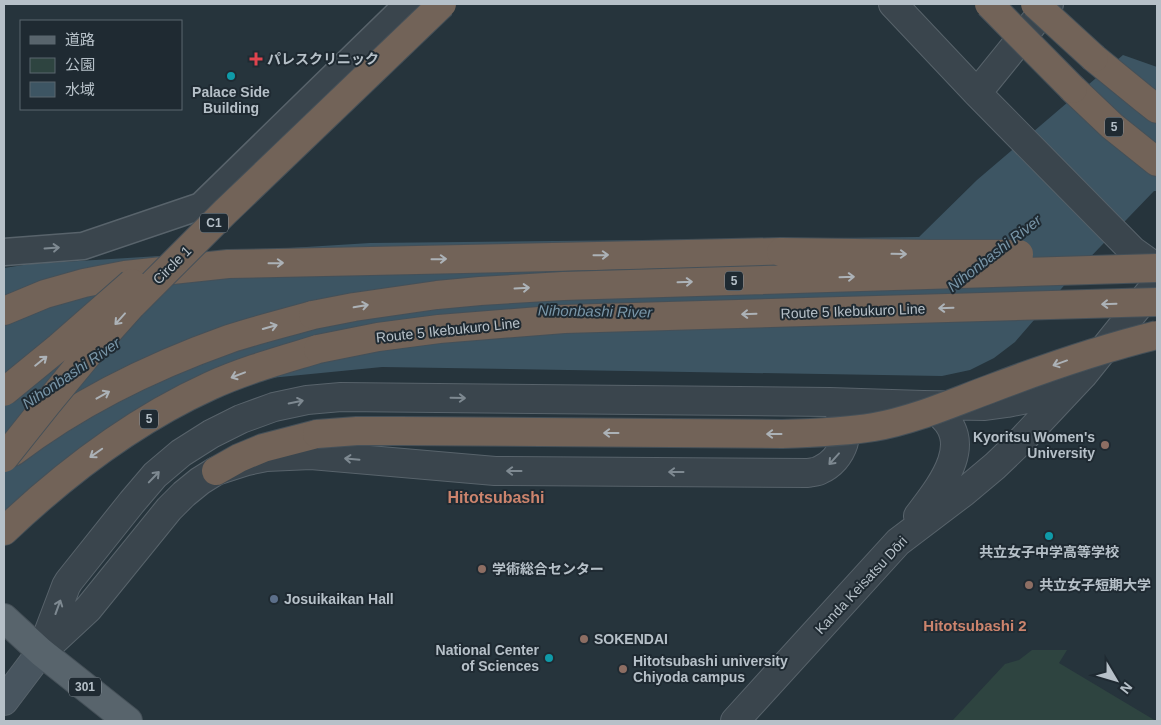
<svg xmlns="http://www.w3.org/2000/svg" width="1161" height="725" viewBox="0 0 1161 725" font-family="Arial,'Noto Sans JP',sans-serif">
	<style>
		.green { fill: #2e4440 }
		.water { fill: #3d5563 }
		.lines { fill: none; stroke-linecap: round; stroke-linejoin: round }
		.minor-casing { stroke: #58636b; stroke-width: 29 }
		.tertiary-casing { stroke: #58636b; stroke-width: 30 }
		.secondary-casing { stroke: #58636b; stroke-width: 30 }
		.primary-casing { stroke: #465159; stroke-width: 30 }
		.motorway-casing { stroke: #455058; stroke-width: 30 }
		.minor { stroke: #3a454d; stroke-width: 26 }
		.tertiary { stroke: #3a454d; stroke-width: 28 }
		.secondary { stroke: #48555f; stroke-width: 28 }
		.primary { stroke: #58646c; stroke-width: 28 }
		.motorway { stroke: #726358; stroke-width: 28 }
		.motorway-bridge-casing { stroke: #455058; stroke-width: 30; stroke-linecap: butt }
		.motorway-bridge { stroke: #726358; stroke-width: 28 }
		.oneway { stroke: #7e8991 }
		.oneway2 { stroke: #acb2b7 }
		.health-dot { fill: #e0444e; stroke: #1f2a32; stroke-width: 2 }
		.culture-dot { fill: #0f9aa8; stroke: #1f2a32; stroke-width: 2 }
		.education-dot { fill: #8d6e63; stroke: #1f2a32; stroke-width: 2 }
		.service-dot { fill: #5c6f8a; stroke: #1f2a32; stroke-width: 2 }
		.labels { text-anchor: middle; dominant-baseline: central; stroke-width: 4; stroke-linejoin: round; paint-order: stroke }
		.shield { fill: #1f2a32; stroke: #89939b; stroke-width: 1 }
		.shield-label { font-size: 12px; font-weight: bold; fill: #b6c0c8 }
		.poi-label { font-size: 14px; font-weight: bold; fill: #b6c0c8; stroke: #1f2a32; text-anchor: start }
		.street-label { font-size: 14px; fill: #b6c0c8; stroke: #1f2a32 }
		.water-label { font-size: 15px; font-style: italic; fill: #7996a8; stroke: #1f2a32 }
		.neighbourhood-label { font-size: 15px; font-weight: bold; fill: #cc846d; stroke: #1f2a32 }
		.quarter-label { font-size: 16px; font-weight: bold; fill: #cc846d; stroke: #1f2a32 }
	</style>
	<rect width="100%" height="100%" fill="#26343c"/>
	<path class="green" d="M1032 650H1067L1059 663 1156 721H952L1005 664 1019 660Z"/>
	<path class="water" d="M1123 55 1157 67V191H1154L1075 273 1015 342 994 358 970 370 942 376 382 367 260 379 169 416 63 484 4 547V268L30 264 370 243 919 237 977 180Z"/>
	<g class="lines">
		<defs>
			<path id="minor" d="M4 252 83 246 201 206 408 4"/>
			<path id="tertiary" d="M893 4 977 93 1133 251 1157 268
				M977 93 1049 4
				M918 516C939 488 978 442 937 412 932 409 927 407 923 405
				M46 648 88 609 169 509 184 494 200 481 216 471 247 461 266 457 311 455 495 471 808 473C812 472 817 472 820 470 843 460 854 429 838 409
				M41 652 66 586 69 581 132 502 155 475 181 453 211 434 241 419 274 407 307 400 341 397 830 402 923 405 985 406 1007 403 1027 399 1046 393 1083 375
				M735 721 898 542 964 492 995 466 1021 441 1083 375 1157 283"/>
			<path id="secondary" d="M4 701 41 652"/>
			<path id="primary" d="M4 618 41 652 128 721"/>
			<path id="motorway" d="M1094 58 1143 98 1157 109
				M1073 89 1112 126 1157 162
				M4 311 45 294 84 283 125 275 228 264 781 252
				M13 452C77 403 153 366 229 339 256 330 285 323 313 315
				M216 471 239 458 263 448 317 434
				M4 531C65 473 133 421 210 386 245 370 282 360 318 349"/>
		</defs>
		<use href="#minor" class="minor-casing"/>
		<use href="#tertiary" class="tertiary-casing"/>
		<use href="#secondary" class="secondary-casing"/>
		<use href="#primary" class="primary-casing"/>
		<use href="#motorway" class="motorway-casing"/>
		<use href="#minor" class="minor"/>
		<use href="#tertiary" class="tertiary"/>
		<use href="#secondary" class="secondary"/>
		<use href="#primary" class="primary"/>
		<use href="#motorway" class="motorway"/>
		<defs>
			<path id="motorway-bridge" d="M989 4 1073 89
				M1035 4 1094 58
				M781 252 930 254H1019
				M313 315 354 307 437 295 480 291 563 286 1157 268
				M318 349 378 337 439 329 564 319 1157 302
				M4 392 59 347 132 283
				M317 434 357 431H400L782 434C813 433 844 432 874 427 914 420 952 403 990 389 1045 368 1100 349 1157 335
				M4 458 47 404 89 353 132 305 225 212 442 4"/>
		</defs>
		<use href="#motorway-bridge" class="motorway-bridge-casing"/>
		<use href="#motorway-bridge" class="motorway-bridge"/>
	</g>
	<defs><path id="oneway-shaft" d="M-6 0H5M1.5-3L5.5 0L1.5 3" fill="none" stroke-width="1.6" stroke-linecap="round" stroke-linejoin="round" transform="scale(1.25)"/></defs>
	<g class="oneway">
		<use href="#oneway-shaft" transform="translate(52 248) rotate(-4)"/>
		<use href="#oneway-shaft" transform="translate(458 398) rotate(1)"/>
		<use href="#oneway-shaft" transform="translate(296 402) rotate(-12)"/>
		<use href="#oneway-shaft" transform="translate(352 459) rotate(-175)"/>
		<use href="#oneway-shaft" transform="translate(834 459) rotate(132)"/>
		<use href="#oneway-shaft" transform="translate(514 471) rotate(-180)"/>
		<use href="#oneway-shaft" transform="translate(676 472) rotate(-180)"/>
		<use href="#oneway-shaft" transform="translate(154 477) rotate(-46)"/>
		<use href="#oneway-shaft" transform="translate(58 607) rotate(-70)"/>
	</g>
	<g class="oneway2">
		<use href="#oneway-shaft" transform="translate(899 254) rotate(1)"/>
		<use href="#oneway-shaft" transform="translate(601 255) rotate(-1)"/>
		<use href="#oneway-shaft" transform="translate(439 259) rotate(-1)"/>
		<use href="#oneway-shaft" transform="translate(276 263) rotate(-1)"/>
		<use href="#oneway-shaft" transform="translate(847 277) rotate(-2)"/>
		<use href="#oneway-shaft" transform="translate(685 282) rotate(-2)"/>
		<use href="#oneway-shaft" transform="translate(522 288) rotate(-3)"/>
		<use href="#oneway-shaft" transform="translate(1109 304) rotate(178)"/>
		<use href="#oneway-shaft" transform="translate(361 306) rotate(-10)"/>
		<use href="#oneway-shaft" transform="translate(946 308) rotate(178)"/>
		<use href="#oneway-shaft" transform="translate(749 314) rotate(178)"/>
		<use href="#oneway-shaft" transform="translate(120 319) rotate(132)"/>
		<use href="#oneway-shaft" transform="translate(270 327) rotate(-16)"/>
		<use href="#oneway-shaft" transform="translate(41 361) rotate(-39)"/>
		<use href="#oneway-shaft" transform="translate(1060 363) rotate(160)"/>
		<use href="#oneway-shaft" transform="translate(238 375) rotate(159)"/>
		<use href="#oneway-shaft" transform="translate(103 395) rotate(-29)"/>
		<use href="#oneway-shaft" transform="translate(611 433) rotate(-180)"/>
		<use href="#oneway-shaft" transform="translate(774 434) rotate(-180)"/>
		<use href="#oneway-shaft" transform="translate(96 453) rotate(145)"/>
	</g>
	<path class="health-dot" d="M253.5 51.5h5v5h5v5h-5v5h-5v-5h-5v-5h5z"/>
	<g class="culture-dot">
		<circle cx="231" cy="76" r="5"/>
		<circle cx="1049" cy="536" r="5"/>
		<circle cx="549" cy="658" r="5"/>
	</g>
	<g class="education-dot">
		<circle cx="1105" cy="445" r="5"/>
		<circle cx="482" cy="569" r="5"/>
		<circle cx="1029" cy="585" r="5"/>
		<circle cx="584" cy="639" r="5"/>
		<circle cx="623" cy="669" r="5"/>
	</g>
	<circle class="service-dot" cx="274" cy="599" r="5"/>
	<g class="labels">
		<g class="shield">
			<rect x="1105" y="117.5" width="18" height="19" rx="4"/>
			<rect x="200" y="213.5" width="28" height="19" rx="4"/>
			<rect x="725" y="271.5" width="18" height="19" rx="4"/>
			<rect x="140" y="409.5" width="18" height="19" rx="4"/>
			<rect x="69" y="677.5" width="32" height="19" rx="4"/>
		</g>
		<g class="shield-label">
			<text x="1114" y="127">5</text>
			<text x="214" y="223">C1</text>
			<text x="734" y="281">5</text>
			<text x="149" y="419">5</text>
			<text x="85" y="687">301</text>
		</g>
		<g class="poi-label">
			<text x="267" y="59">パレスクリニック</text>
			<text x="231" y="92" text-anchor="middle">Palace Side<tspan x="231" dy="16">Building</tspan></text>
			<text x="1095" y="437" text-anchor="end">Kyoritsu Women's<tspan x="1095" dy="16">University</tspan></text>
			<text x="1049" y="552" text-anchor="middle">共立女子中学高等学校</text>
			<text x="492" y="569">学術総合センター</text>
			<text x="1039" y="585">共立女子短期大学</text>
			<text x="284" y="599">Josuikaikan Hall</text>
			<text x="594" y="639">SOKENDAI</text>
			<text x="539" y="650" text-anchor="end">National Center<tspan x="539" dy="16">of Sciences</tspan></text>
			<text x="633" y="661">Hitotsubashi university<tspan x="633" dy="16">Chiyoda campus</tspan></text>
		</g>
		<g class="street-label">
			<text transform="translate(172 265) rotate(-45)">Circle 1</text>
			<text transform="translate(853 311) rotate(-2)">Route 5 Ikebukuro Line</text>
			<text transform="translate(448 330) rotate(-6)">Route 5 Ikebukuro Line</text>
			<text transform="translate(861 585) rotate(-47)">Kanda Keisatsu Dōri</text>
		</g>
		<g class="water-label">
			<text transform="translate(994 253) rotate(-38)">Nihonbashi River</text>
			<text transform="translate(595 311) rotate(1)">Nihonbashi River</text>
			<text transform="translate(71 373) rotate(-34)">Nihonbashi River</text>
		</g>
		<g class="neighbourhood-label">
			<text x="975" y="625">Hitotsubashi 2</text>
		</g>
		<g class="quarter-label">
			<text x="496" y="497">Hitotsubashi</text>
		</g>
	</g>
	<rect width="1161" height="725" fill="none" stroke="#b6c0c8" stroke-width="10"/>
	<rect x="20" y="20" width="162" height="90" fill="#1f2a32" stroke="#5b666e"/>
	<rect x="30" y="36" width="25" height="8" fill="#58646c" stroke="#5b666e"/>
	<text x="65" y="45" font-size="15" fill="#b6c0c8">道路</text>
	<rect x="30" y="58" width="25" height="15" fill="#2e4440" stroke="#5b666e"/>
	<text x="65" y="70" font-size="15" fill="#b6c0c8">公園</text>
	<rect x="30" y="82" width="25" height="15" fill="#3d5563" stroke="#5b666e"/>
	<text x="65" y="95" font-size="15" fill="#b6c0c8">水域</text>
	<g transform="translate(1116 680) rotate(128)" stroke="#1f2a32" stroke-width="4" paint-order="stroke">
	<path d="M0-4L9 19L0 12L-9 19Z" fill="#b6c0c8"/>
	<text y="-8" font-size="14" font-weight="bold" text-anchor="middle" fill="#b6c0c8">N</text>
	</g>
</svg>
